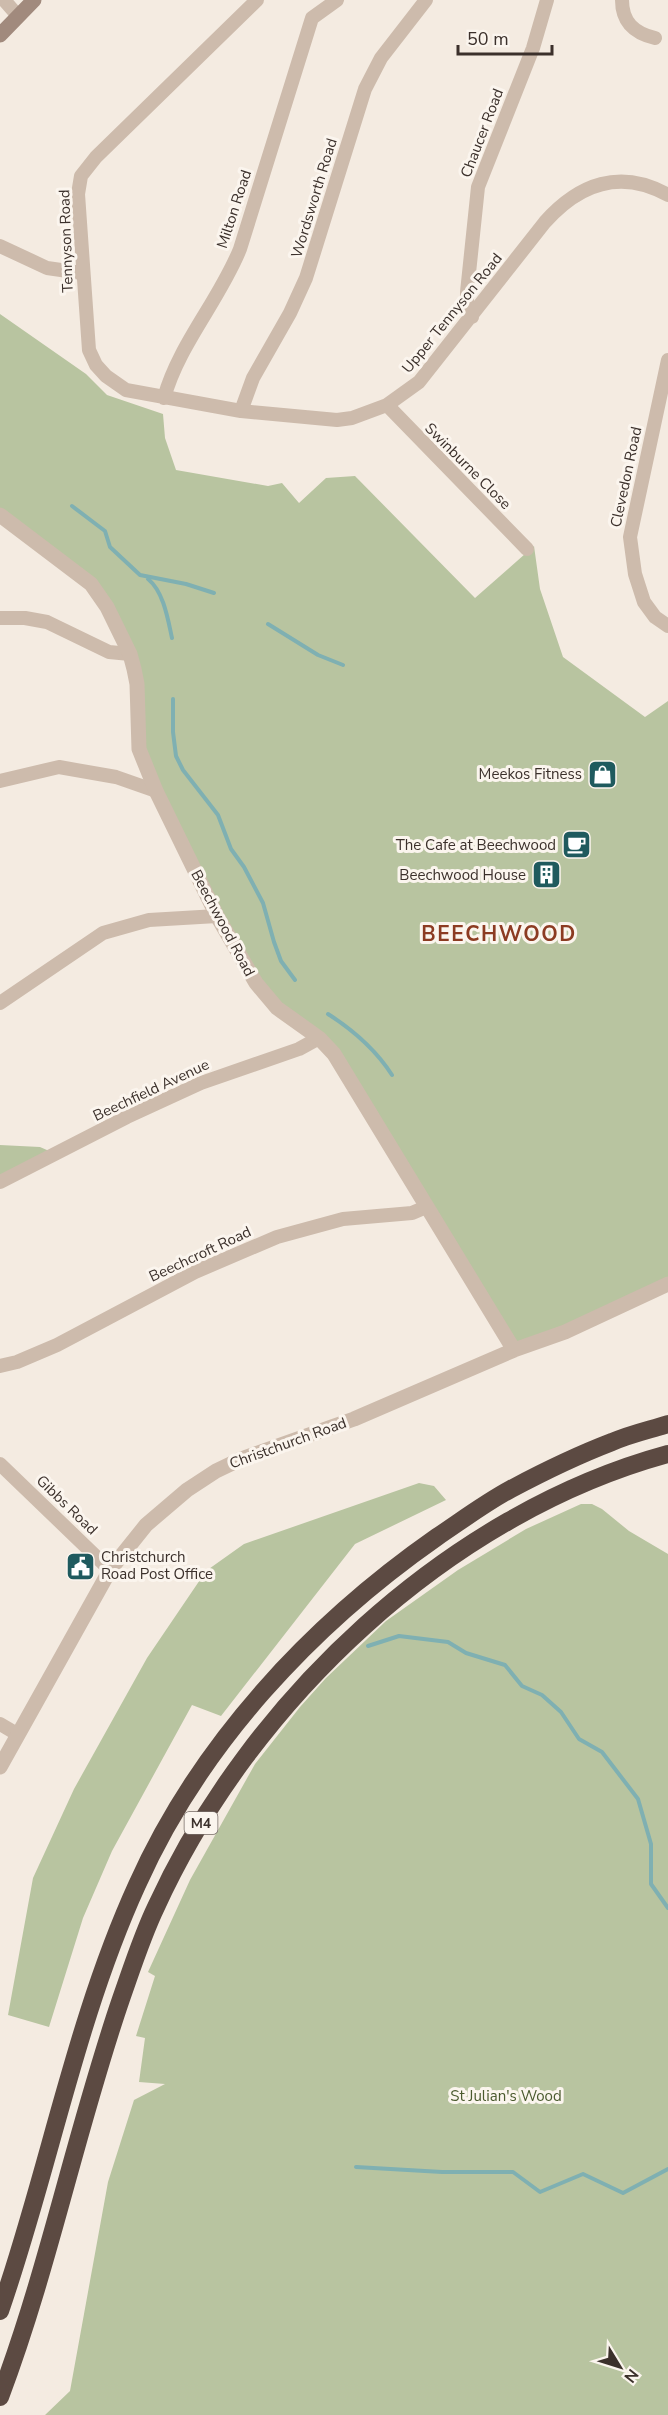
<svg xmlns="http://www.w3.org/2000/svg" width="668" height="2415" viewBox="0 0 668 2415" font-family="'Nunito Sans',sans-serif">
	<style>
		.green { fill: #b8c4a0 }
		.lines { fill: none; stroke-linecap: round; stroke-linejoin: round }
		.stream { stroke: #7fb0b2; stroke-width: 4 }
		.minor { stroke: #cdbbac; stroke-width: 14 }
		.tertiary { stroke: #cdbbac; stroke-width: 15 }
		.secondary { stroke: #a18a7d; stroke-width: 15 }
		.motorway { stroke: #5c4a42; stroke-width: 18 }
		.labels { text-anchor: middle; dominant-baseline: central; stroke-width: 6; stroke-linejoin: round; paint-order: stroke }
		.shield { fill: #fbf5ee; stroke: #756b66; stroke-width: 1.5 }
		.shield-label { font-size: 14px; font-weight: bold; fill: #3b302b }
		.street-label { font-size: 15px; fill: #3b302b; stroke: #fbf5ee }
		.poi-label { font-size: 15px; fill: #3b302b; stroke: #fbf5ee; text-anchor: end }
		.park-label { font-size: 15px; fill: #4a5a2e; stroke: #fbf5ee }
		.district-label { font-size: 21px; font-weight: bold; letter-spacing: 1.5px; fill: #8c3b22; stroke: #fbf5ee }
	</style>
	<rect width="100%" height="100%" fill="#f4ebe1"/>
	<path class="green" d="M0 314 86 374 107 395 163 414 165 438 176 470 268 486 282 483 299 503 326 478 355 476 475 598 534 546 540 589 563 657 645 717 668 701V1284L514 1350 345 1073 256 983 139 749 137 685 107 607 0 515Z
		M0 1145 40 1147 56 1154 0 1182Z
		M419 1483 434 1486 446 1500 355 1544 221 1716 192 1705 112 1851 83 1918 49 2027 8 2015 33 1878 74 1789 147 1658 206 1571 244 1544Z
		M581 1504H592L602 1509 629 1531 668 1554V2415H45L70 2391 108 2182 134 2100 165 2084 139 2082 145 2038 136 2036 155 1976 148 1972 190 1880 255 1764 300 1707 326 1678 386 1621 458 1570 526 1529Z"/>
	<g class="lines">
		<path class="stream" d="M72 506 101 528 105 531 110 547 140 575 186 584 214 593
			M148 579C164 592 168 620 172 638
			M268 624 318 655 343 665
			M173 699V732L176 756 183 770 218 815 231 849 244 867 263 903 274 942 281 961 295 980
			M328 1014C353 1030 376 1050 392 1075
			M368 1646 399 1636 448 1642 466 1653 505 1665 522 1686 542 1695 561 1712 579 1739 602 1752 638 1799 651 1844V1884L668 1908
			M356 2167 442 2172H513L540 2192 583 2174 623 2193 668 2169"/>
		<path class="minor" d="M4 0 18 16
			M257 0 96 157 81 176 78 194 89 350 96 365 106 376 126 390 241 411 337 420 352 418 387 405 419 382 545 222C579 184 620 168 668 195
			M622 0C622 22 634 33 655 38
			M0 246 47 268 82 273
			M472 317 467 306V292L478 187 533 48 547 0
			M668 360 630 537 635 574 644 602 655 617 668 626
			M164 398C179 344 219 301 240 249L312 18 337 0
			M387 405 527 549
			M241 411 253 378 290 313 306 278 365 89 381 58 426 0
			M0 618H25L47 622 109 652 130 654
			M0 781 59 767 116 777 156 791
			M0 1003 103 933 149 920 217 916
			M0 1182 127 1117 201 1083 299 1049 319 1038
			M0 1366 17 1362 57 1345 195 1272 277 1237 343 1219 412 1213 426 1207
			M0 1464 110 1570
			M0 1724 17 1734"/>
		<path class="tertiary" d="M0 515 91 584 107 607 130 654 134 669 137 684 139 749 156 791 217 916 256 983 277 1008 319 1038 334 1054 514 1350
			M0 1767 110 1570 146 1525 187 1490 216 1471 241 1459 354 1419 514 1350 565 1332 668 1284"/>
		<path class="secondary" d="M0 35 34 0"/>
		<path class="motorway" d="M0 2311C49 2170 75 2021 137 1885 200 1744 311 1625 437 1537 461 1521 485 1503 511 1489 543 1472 578 1455 612 1442 630 1434 649 1430 668 1424
			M0 2397C49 2267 76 2130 121 1999 132 1968 142 1936 156 1907 250 1701 448 1514 668 1454"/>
	</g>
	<defs>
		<symbol id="shop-square" viewBox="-11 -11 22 22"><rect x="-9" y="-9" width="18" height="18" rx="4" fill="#1f5a5e" stroke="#fbf5ee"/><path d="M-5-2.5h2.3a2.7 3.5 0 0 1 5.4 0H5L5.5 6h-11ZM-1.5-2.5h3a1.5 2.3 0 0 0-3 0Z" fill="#fff"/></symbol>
		<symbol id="cafe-square" viewBox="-11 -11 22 22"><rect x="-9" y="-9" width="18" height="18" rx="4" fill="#1f5a5e" stroke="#fbf5ee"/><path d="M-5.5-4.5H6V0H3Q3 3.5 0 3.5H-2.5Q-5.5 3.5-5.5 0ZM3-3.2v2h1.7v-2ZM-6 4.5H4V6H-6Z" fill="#fff"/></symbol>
		<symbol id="building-square" viewBox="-11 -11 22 22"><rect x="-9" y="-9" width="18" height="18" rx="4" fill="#1f5a5e" stroke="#fbf5ee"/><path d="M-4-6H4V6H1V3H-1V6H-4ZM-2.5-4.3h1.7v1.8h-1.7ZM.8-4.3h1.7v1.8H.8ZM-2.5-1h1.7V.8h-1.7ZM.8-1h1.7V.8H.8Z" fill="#fff"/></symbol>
		<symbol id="civic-square" viewBox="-11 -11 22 22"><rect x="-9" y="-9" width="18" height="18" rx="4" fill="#1f5a5e" stroke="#fbf5ee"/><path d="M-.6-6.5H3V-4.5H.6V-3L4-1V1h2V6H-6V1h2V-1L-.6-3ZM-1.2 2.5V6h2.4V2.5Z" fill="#fff"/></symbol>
	</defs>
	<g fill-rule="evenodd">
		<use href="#shop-square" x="586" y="758" width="33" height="33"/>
		<use href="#cafe-square" x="560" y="828" width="33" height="33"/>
		<use href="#building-square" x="530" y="858" width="33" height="33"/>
		<use href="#civic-square" x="64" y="1550" width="33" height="33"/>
	</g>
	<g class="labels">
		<rect class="shield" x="184.5" y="1812" width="33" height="22" rx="4.5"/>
		<g class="shield-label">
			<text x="201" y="1823">M4</text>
		</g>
		<g class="street-label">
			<text transform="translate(482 133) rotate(-69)">Chaucer Road</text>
			<text transform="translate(314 198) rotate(-73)">Wordsworth Road</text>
			<text transform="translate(234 209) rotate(-72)">Milton Road</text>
			<text transform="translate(66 241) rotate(-92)">Tennyson Road</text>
			<text transform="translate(452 313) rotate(-51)">Upper Tennyson Road</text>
			<text transform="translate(468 466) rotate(45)">Swinburne Close</text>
			<text transform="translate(626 477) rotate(-78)">Clevedon Road</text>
			<text transform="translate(223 923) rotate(62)">Beechwood Road</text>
			<text transform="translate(151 1090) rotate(-25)">Beechfield Avenue</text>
			<text transform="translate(200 1254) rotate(-25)">Beechcroft Road</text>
			<text transform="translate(288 1443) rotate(-20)">Christchurch Road</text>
			<text transform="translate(67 1505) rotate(44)">Gibbs Road</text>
		</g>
		<g class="poi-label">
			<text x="582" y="774">Meekos Fitness</text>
			<text x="556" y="845">The Cafe at Beechwood</text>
			<text x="526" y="875">Beechwood House</text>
			<text x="101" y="1557" text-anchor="start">Christchurch<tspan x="101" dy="17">Road Post Office</tspan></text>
		</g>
		<g class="park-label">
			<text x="506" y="2096">St Julian's Wood</text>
		</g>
		<g class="district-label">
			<text x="499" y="934">BEECHWOOD</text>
		</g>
	</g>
	<g transform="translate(620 2367) rotate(128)" stroke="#fbf5ee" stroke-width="4.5" paint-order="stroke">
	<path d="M0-4.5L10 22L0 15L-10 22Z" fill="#3b302b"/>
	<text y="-9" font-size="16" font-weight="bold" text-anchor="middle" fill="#3b302b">N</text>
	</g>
	<path d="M458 45v9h94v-9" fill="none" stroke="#3b302b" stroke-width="3"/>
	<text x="467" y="45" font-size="18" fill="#3b302b" stroke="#fbf5ee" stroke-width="4.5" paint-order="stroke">50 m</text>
</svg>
